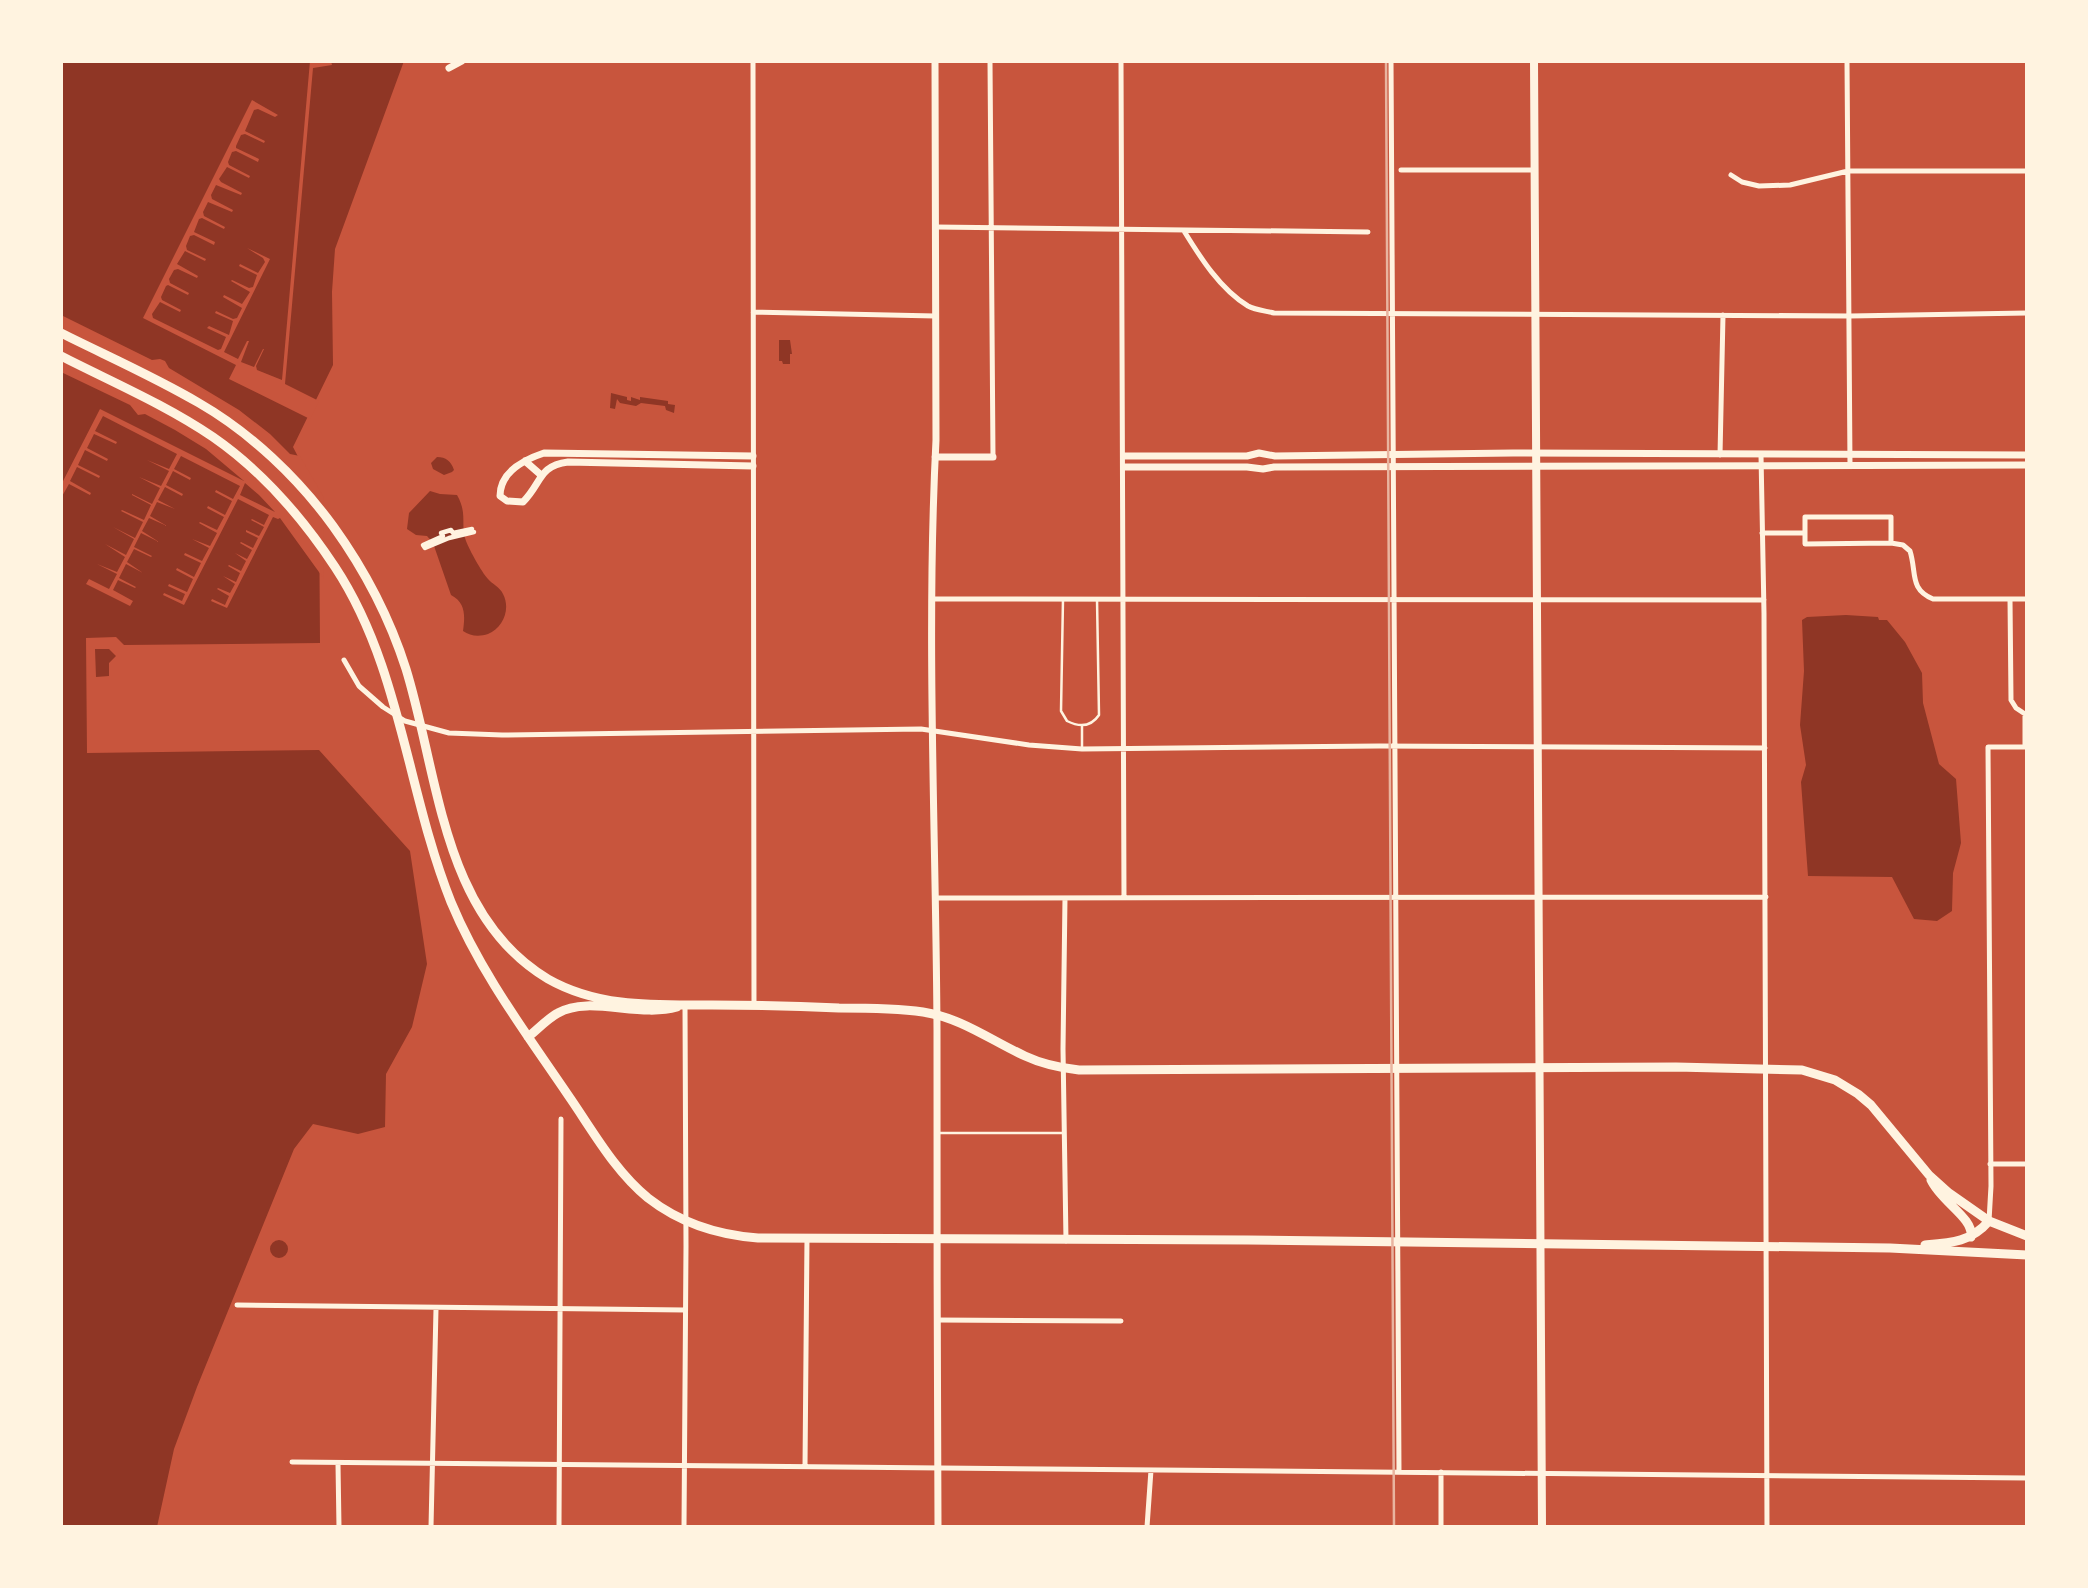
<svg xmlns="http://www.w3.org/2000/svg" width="2088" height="1588" viewBox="0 0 2088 1588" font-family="'Roboto Serif',serif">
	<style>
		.water { fill: #8f3625 }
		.pier { fill: #c8553d; fill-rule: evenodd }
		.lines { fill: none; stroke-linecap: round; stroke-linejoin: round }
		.service { stroke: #fff3e0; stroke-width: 2.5 }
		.pedestrian { stroke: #fff3e0; stroke-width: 4.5 }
		.minor { stroke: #fff3e0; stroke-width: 5 }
		.tertiary { stroke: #fff3e0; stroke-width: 7 }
		.secondary { stroke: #fff3e0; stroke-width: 8 }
		.primary { stroke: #fff3e0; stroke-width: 9 }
		.rail { stroke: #e9b49f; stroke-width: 2.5 }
	</style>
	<rect width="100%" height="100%" fill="#c8553d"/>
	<path class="water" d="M61 61H404L335 249 332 292 333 365 293 447 319 497 320 643 124 645 116 637 86 638 87 753 319 750 410 851 427 964 412 1027 386 1074 385 1127 358 1134 313 1124 294 1149 197 1387 174 1449 157 1527H61Z
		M779 340H790L792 354H790V364H783L782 361H779Z
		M611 393 627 397V400L631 401V397L640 400V397L668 401V404L675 405 674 413 666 410 665 406 641 403 636 406 620 403 617 399 615 409 610 408Z
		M437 457C446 457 451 461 454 470L452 472 444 475 433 469 431 463Z
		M430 491 440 494 457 495C468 514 460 525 466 541 470 551 481 571 488 579 492 584 500 587 503 594 511 609 503 628 488 634 479 637 470 636 463 631 465 616 466 603 451 595L433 543 427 536 416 535 407 529 409 513Z
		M1846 615 1878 617 1879 620H1887L1905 642 1922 673 1923 703 1939 764 1956 779 1961 843 1953 873 1952 911 1937 921 1914 919 1892 877 1808 876 1801 782 1806 765 1800 725 1804 671 1802 620 1807 617Z
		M95 649H109L116 656 109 663V676L96 677Z
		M270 1249a9 9 0 1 1 18 0a9 9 0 1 1-18 0Z"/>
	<path class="pier" d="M310 61 314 63 331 61 332 65 313 68 285 384 319 401 310 419 229 379 236 365 143 318 252 100 278 115 275 117 258 109 254 110 245 131 265 141 264 143 245 134 241 135 236 146V148L259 159 258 162 236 151 232 152 228 162 229 165 250 176 249 178 227 167 219 179 221 182 242 193 241 195 216 185 211 195 212 199 233 210 232 212 208 202 203 212 204 216 225 227 224 229 202 218 199 219 194 232 215 242 214 245 194 235 190 236 186 246 187 250 206 259 205 261 185 251 177 264 198 276 197 278 178 269 174 270 169 279 170 283 189 293 188 295 168 285 166 286 161 297 162 300 181 310 180 312 160 302 152 314 153 318 218 350 221 349 226 337 207 328 209 326 229 335 233 321 215 313 216 311 233 319 237 318 242 308 223 297 224 295 242 304 250 292 231 281 232 280 249 288 253 287 257 275 239 266 240 264 258 273 265 262 263 258 247 248 270 259 224 352 238 359 247 341H249L241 362 254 367 263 349H264L256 366 257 370 282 380Z
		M61 315 152 360 160 359 165 361 169 368 239 410 270 434 290 454 300 456 323 496 324 579 280 518 278 519 273 517 227 608 211 601 212 599 225 605 229 596 217 589 218 588 230 593 235 584 223 576 236 582 240 573 228 566 229 565 241 571 246 561 235 553 247 559 252 550 240 543 241 542 253 548 258 538 246 532V530L259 536 264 527 251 520 252 519 264 525 269 515 238 499 184 605 163 595 164 593 182 601 185 594 168 586 169 584 187 592 193 579 176 570 177 568 194 577 201 563 184 555 185 553 202 561 209 548 192 539 210 546 217 533 199 523 200 522 217 530 224 517 207 508 208 506 225 515 232 501 215 492 216 490 233 499 240 486 181 456 174 469 191 478 190 480 173 471 166 485 183 494 182 496 165 487 158 500 175 509 157 502 150 516 167 526 149 518 142 531 159 542 141 533 134 547 152 556 151 557 134 549 127 562 143 573 126 564 119 578 136 587 135 588 118 580 113 590 133 601 130 606 86 584 89 579 109 589 117 574 97 564 117 572 125 557 105 544 126 555 134 539 113 527 135 538 143 522 121 511 122 510 144 520 151 505 132 495V494L152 504 160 488 139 477 161 486 169 471 147 460 169 469 177 454 103 416 95 431 117 442 116 444 94 434 87 448 108 459 107 461 85 450 78 465 100 476 99 478 77 467 70 481 91 493 90 495 69 484 61 498V485L100 409 244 481 206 449 175 430 145 414 138 415 130 405 61 372ZM245 483 259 495 275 512 240 495Z"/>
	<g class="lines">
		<path class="service" d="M1063 599 1061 711 1067 721C1079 727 1091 727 1099 715L1097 599
			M1082 726V747
			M937 1133H1063"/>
		<path class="pedestrian" d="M472 529 453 533 451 530 441 533 443 536 423 545 425 548 449 538 474 532"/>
		<path class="minor" d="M753 61 754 1005
			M990 61 993 457
			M1121 61 1124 898
			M1391 61 1399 1472
			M1847 61 1850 465
			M1401 170H1534
			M1731 175 1742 182 1759 186 1790 185 1848 171H2027
			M936 227 1368 232
			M1184 231C1200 257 1220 289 1248 306 1255 310 1266 311 1274 313L1850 316 2027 313
			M753 312 935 316
			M1720 455 1723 315
			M1761 455 1764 613 1767 1527
			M1762 533H1805V517H1891V543L1805 544V533
			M1891 543 1903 545 1910 551C1917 573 1909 589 1933 599H2027
			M932 599 1764 600
			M2010 599 2011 700 2016 708 2025 714V747
			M344 660 359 686 383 707 405 721 449 733 502 735 921 729 1029 745 1082 749 1379 746 1765 748
			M935 898 1766 897
			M1065 898 1063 1049 1066 1241
			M1990 1164H2027
			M1989 1221 1991 1186 1988 747H2027
			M237 1305 685 1310
			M937 1320 1121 1321
			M292 1462 2027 1478
			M338 1464 339 1527
			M805 1467 807 1238
			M1441 1472V1527
			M431 1527 436 1309
			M559 1527 561 1119
			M684 1527 686 1246 685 1005
			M1147 1527 1151 1470"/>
		<path class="tertiary" d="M935 61 936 440C926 636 936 834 937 1030 937 1196 937 1361 938 1527
			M449 68 462 61
			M753 456 544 453C523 460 500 472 500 496L507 501 523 502C542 483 538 466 568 462L753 466
			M1124 456H1247L1259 453 1275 456 1513 453 2027 455
			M935 457H993
			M525 461 541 475
			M1124 467H1247L1263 469 1274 467C1525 466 1776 465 2027 465"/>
		<path class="secondary" d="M1534 61 1542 1527"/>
		<path class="primary" d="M61 333C107 356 155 377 199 403 251 433 298 478 333 526 364 569 390 619 406 669 439 776 442 916 548 979 599 1008 656 1005 712 1005 755 1005 797 1006 839 1008 867 1008 895 1008 923 1012 962 1018 990 1040 1025 1056 1042 1064 1061 1068 1079 1070L1676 1067 1802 1070 1835 1080 1858 1094 1871 1105 1929 1175 1949 1193 1989 1221 2027 1236
			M61 356C112 382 166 405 213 437 262 471 302 517 335 567 401 667 407 792 451 902 480 972 526 1033 568 1095 593 1131 614 1170 648 1198 680 1223 718 1235 758 1238L1248 1240 1890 1248 2027 1255
			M528 1037C538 1029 547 1019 558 1013 589 995 639 1018 677 1007
			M1931 1180C1941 1202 1974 1218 1971 1237
			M1925 1245C1951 1243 1971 1242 1989 1221"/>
		<path class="rail" d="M1386 61 1394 1527"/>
	</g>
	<rect width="2088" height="1588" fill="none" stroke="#fff3e0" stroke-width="126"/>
</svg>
